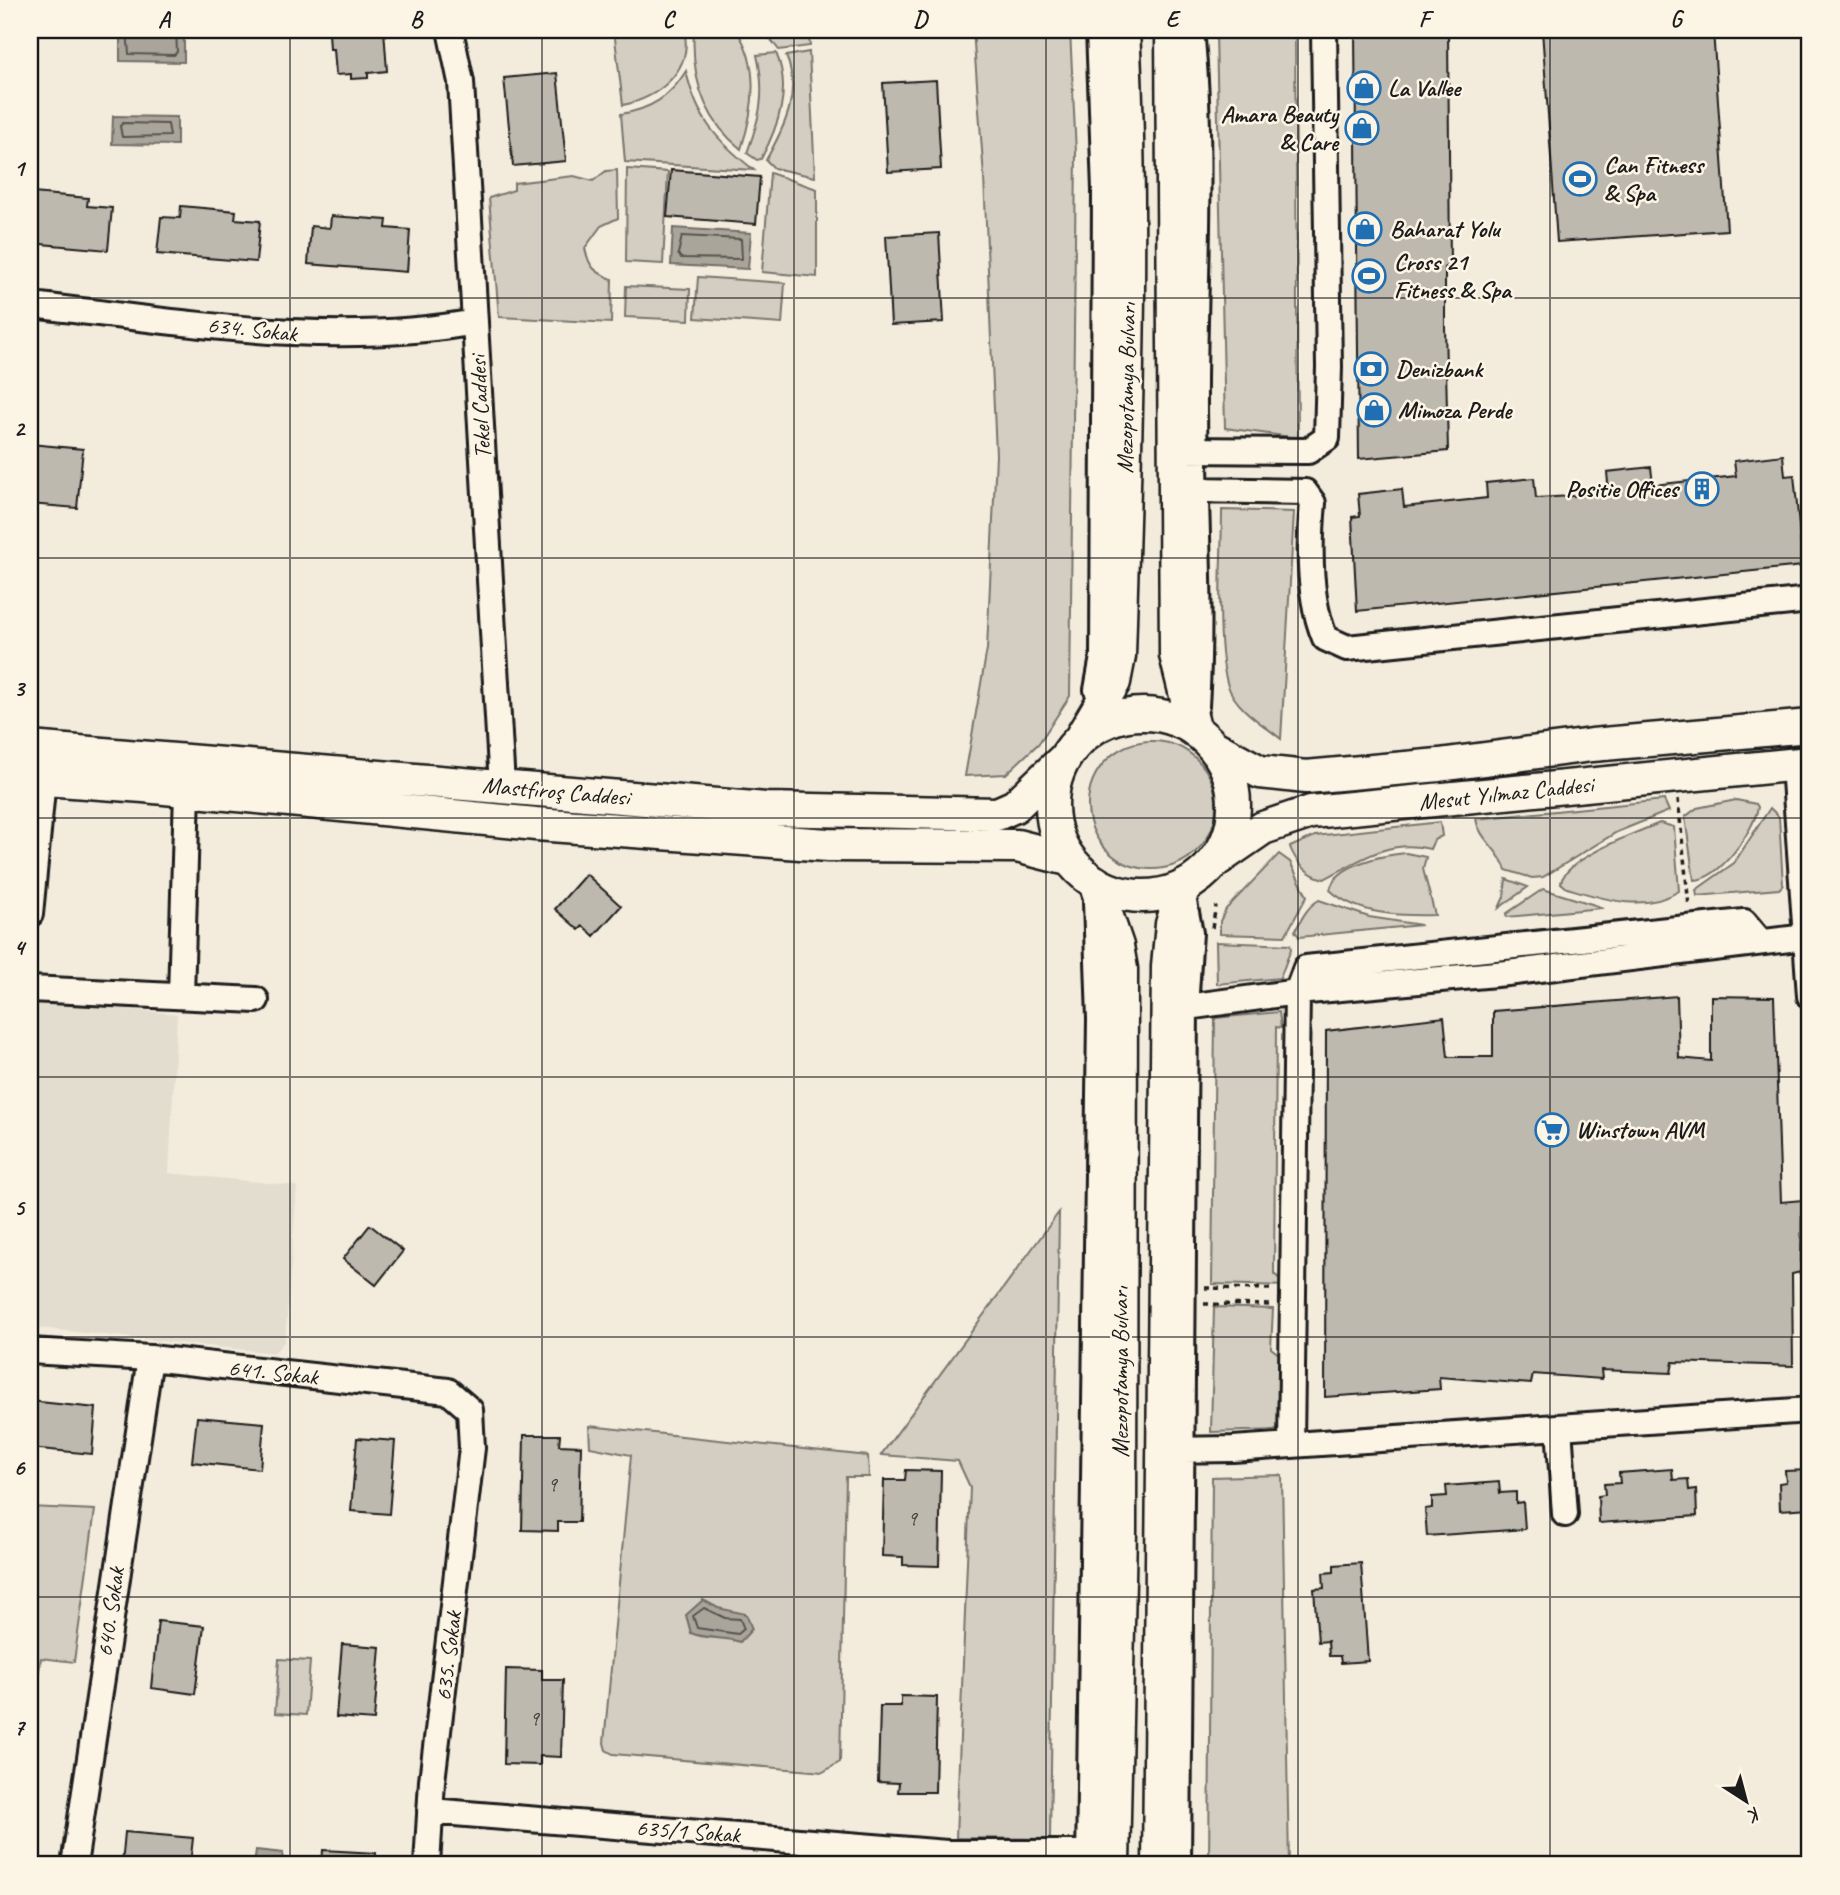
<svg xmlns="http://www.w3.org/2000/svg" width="1840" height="1895" viewBox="0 0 1840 1895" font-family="Caveat,sans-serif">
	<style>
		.built { fill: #e3ddcf }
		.green { fill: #d3cec1; stroke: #78756e; stroke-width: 2 }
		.water { fill: #aaa59b; stroke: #716e68; stroke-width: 2 }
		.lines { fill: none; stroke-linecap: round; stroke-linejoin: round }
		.shore { stroke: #55534f; stroke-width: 2 }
		.building { fill: #beb9ae; stroke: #1c1c1c; stroke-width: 2 }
		.minor-casing { stroke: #1c1c1c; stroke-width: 30 }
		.major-casing { stroke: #1c1c1c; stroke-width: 37 }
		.path { stroke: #1c1c1c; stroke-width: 3.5; stroke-dasharray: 5 5; stroke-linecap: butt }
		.minor { stroke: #fcf5e5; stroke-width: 24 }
		.major { stroke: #fcf5e5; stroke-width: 32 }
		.grid { fill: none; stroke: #1c1c1c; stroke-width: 2; stroke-opacity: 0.55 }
		.labels { text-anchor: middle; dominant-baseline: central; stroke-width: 5; stroke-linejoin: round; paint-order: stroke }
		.number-label { font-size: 21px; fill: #444340 }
		.poi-label { font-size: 24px; font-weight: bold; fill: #1c1c1c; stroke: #fcf5e5; text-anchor: start }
		.street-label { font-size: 24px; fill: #1c1c1c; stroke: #fcf5e5 }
		.neatline { fill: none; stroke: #1c1c1c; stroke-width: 2.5 }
		.grid-label { font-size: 23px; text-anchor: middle; font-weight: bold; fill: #1c1c1c }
	</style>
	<rect width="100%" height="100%" fill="#f3ecdd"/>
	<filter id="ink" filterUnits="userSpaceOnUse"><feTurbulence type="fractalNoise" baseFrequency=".0143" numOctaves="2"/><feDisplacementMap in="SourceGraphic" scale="14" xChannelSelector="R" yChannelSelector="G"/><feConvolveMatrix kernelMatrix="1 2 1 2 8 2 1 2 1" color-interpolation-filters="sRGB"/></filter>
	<g filter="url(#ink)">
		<path class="built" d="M32 1001 177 1014 169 1173 297 1186 285 1341 274 1353 30 1327Z"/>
		<path class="green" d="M614 30H684C694 69 658 99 623 105Z
			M694 30H736C761 65 754 110 741 149 703 119 691 76 694 30Z
			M763 30H808L810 46 779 50Z
			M973 30H1070L1076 153 1070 696 1039 743 1006 774 965 776 987 649 996 455 984 177Z
			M1253 30H1295L1298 438 1225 428 1216 33Z
			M809 52 815 177 774 168 766 160C784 128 802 93 786 56Z
			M776 53C792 89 778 127 761 159L757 160 747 153C760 117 766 94 757 55Z
			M686 71C697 119 716 140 754 170L625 162 621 114C651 109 670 97 686 71Z
			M627 169 668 172 663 264 626 262Z
			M617 170 618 218 601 226 585 248C589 267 594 272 612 279L611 323 499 317 489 198 514 190V183L574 176 593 181 606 171Z
			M770 173 817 189V277L762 272Z
			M698 277 785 283 782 324 695 318Z
			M626 286 690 289 689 320 625 317Z
			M1222 510 1294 512 1281 739C1264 725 1236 709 1228 686 1215 645 1222 556 1222 510Z
			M1088 805a64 64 0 1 1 128 0a64 64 0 1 1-128 0Z
			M1664 800 1669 811 1617 832 1543 877 1532 878 1506 870C1500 850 1479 839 1476 819Z
			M1736 800 1756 804 1758 807C1754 831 1720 879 1694 880L1685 817 1697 808Z
			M1770 808 1779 817 1783 885 1779 889 1697 896 1696 890 1734 863Z
			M1440 822 1442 836 1434 840 1430 849C1389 838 1359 861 1324 879 1308 875 1296 863 1290 847L1315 836Z
			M1660 823 1674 827 1679 891C1644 913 1604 899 1567 888L1561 883C1564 860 1639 831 1660 823Z
			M1406 853 1426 857 1423 869 1435 915C1400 916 1357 915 1330 890 1335 864 1384 855 1406 853Z
			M1279 854 1290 862 1307 896 1285 936 1220 934V921L1226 909Z
			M1506 879 1528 887 1499 908 1504 897Z
			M1543 889 1598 906 1601 908 1507 917 1506 914Z
			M1319 900 1369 917 1421 925 1299 937 1295 931C1302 918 1307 907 1319 900Z
			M1216 942 1290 945 1291 949 1280 978 1217 984Z
			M1279 1012 1281 1028 1276 1027 1274 1274 1288 1286 1212 1284 1215 1018Z
			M1059 1212 1050 1839 956 1838 970 1487 958 1461 881 1455Z
			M1214 1307 1273 1309 1271 1348 1284 1358 1281 1430 1211 1432Z
			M589 1426 868 1456 869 1477H846L840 1762 823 1772 613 1754 606 1750 604 1743 631 1455 590 1447Z
			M1282 1475 1289 1865H1209L1212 1477Z
			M30 1507 95 1510 74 1662 41 1658 38 1676 30 1675Z
			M279 1659 310 1661 306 1715 275 1713Z"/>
		<path class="water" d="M120 32 184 33V62L120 61Z
			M113 116 177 117V145L112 144Z
			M673 228 751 233 748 269 671 265Z
			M703 1600 718 1608 746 1614 752 1629 740 1642C723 1636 706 1640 691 1633L686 1615Z
			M256 1850 283 1853 281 1865H254Z"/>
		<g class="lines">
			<path class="shore" d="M127 30 129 54 174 55 177 52 176 30
				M123 123 168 124 170 136 122 137 120 126Z
				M682 236 741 239 742 259 681 258 678 254Z
				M704 1608 725 1618 740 1619 744 1629 738 1634 697 1628 693 1616Z"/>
		</g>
		<path class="building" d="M333 30H384L387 71 368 73V78L351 79V74L336 75 334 49H330L329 33Z
			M1397 30H1448L1450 267H1445V327L1448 451 1359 459 1355 33Z
			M1542 30H1713L1727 230 1557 242Z
			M557 73 566 161 513 166 504 78Z
			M936 80 941 169 888 172 883 83Z
			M671 170 760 177 756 224 667 217Z
			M33 193 88 198 87 206 112 208 108 250 30 243Z
			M181 206 236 211 235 219 260 221 256 262 157 254 161 217 180 218Z
			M331 216 387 220 386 228 410 230 407 272 308 264 311 226 330 228Z
			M939 233 944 322 891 325 886 236Z
			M30 444 83 449 77 508 30 504Z
			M1783 455 1785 476 1794 475 1803 566 1357 611 1352 517 1360 516 1358 494 1402 489 1404 507 1487 498 1486 483 1534 478 1536 498 1609 494 1607 472 1651 467 1653 485 1736 476 1734 461Z
			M586 874 621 906 594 936 583 926 579 930 555 909Z
			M1677 996 1679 1058 1711 1061V996L1774 997 1781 1202 1802 1200 1801 1272 1792 1274 1793 1366 1673 1362 1671 1373 1601 1370 1602 1379 1533 1374 1531 1384 1439 1377 1440 1389 1325 1397 1326 1031 1444 1017 1448 1057H1493V1011Z
			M370 1225 403 1251 376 1285 343 1259Z
			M30 1401 96 1408 92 1454 30 1448Z
			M197 1417 264 1423 260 1469 192 1462Z
			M524 1435H560L559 1445 581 1446 579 1522H558V1531L522 1530Z
			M357 1438 395 1441 389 1514 351 1511Z
			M1672 1469 1673 1480 1688 1479 1689 1490 1696 1489 1697 1516 1599 1523 1598 1496 1605 1495 1604 1484 1620 1483 1619 1473Z
			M906 1470 941 1471 939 1566 903 1565V1557L882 1556 884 1480H905Z
			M1810 1470V1508L1780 1510 1779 1483 1786 1482 1785 1471Z
			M1499 1482 1500 1493 1516 1492V1503L1523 1502 1525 1529 1427 1536 1425 1509 1432 1508V1497L1447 1496 1446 1486Z
			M1361 1563 1368 1661 1341 1663 1340 1656H1329L1328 1641 1318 1642 1314 1589 1324 1588 1323 1573 1334 1572V1565Z
			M158 1621 204 1626 195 1694 151 1688Z
			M342 1644 380 1647 374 1720 336 1717Z
			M506 1669 542 1670V1680H563L561 1757 540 1756V1765L504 1764Z
			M901 1696 937 1697 935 1792H898L899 1783 878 1782 880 1706H901Z
			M125 1832 193 1838 190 1865H122Z
			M323 1850 376 1853 375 1865H322Z"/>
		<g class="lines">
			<defs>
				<path id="minor" d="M450 30 461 82 502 786
					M1191 30C1203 146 1195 264 1194 381 1193 489 1203 598 1196 706
					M30 305C177 321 328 349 475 322
					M1179 450 1308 451 1327 438 1329 367 1324 30
					M1196 490 1305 492 1313 503C1309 546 1308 598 1325 638L1347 648 1810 600
					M1097 690 1103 657 1105 190 1099 30
					M1794 765 1810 996
					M30 914 43 779
					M30 989 256 1000
					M181 996 187 791
					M1172 1009 1297 992 1507 973 1806 937
					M30 1351 150 1358 448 1391 470 1410 472 1448 432 1781 427 1865
					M1559 1427 1565 1514
					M1291 1445 1297 992 1306 968 1744 922 1761 942
					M1168 1450 1233 1449 1810 1410
					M430 1811 947 1853H1103
					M74 1865 150 1358
					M1089 1865 1100 1019 1096 902
					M1178 1865 1185 1007 1190 933 1182 892"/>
				<path id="major" d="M1172 30 1176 655 1194 728
					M1052 805a91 91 0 1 1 182 0a91 91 0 1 1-182 0Z
					M1082 736 1114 682 1119 656C1125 447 1134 238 1123 30
					M30 748 766 809 997 814 1015 806 1063 760
					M1216 748 1260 772 1306 777 1439 765 1592 745 1810 726
					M30 778 144 786 536 824 828 845 1017 846 1068 859
					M1215 861 1263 828 1311 812 1810 763
					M1095 882 1117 946 1121 969 1120 1531 1113 1865
					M1159 1865 1168 966 1172 924 1184 886"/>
			</defs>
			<use href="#minor" class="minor-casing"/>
			<use href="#major" class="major-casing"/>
			<path class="path" d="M1678 799 1689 906
				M1212 928 1216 906
				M1205 1288 1271 1289
				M1204 1304 1273 1305"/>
			<use href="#minor" class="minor"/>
			<use href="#major" class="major"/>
		</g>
	</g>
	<path class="grid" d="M290 30V1865M542 30V1865M794 30V1865M1046 30V1865M1298 30V1865M1550 30V1865M30 298H1810M30 558H1810M30 818H1810M30 1077H1810M30 1337H1810M30 1597H1810"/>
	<defs>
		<symbol id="shop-ring" viewBox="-11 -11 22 22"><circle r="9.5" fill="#fcf5e5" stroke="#1f6fb2" stroke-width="1.5"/><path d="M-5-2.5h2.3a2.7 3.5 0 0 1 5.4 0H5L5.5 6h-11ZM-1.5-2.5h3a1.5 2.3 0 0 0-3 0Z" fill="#1f6fb2"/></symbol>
		<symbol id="stadium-ring" viewBox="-11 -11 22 22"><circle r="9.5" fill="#fcf5e5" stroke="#1f6fb2" stroke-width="1.5"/><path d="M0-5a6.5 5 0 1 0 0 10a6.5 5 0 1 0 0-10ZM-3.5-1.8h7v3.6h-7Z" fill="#1f6fb2"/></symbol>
		<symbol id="bank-ring" viewBox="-11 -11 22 22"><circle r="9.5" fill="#fcf5e5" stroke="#1f6fb2" stroke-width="1.5"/><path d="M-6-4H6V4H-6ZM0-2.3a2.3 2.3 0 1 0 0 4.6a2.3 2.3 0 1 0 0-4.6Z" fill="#1f6fb2"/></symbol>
		<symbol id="building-ring" viewBox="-11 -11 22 22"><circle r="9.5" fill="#fcf5e5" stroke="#1f6fb2" stroke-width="1.5"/><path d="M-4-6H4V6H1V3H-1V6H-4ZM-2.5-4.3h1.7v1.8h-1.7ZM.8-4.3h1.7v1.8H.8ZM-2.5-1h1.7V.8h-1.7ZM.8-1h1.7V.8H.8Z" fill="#1f6fb2"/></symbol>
		<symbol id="supermarket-ring" viewBox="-11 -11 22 22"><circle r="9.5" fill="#fcf5e5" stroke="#1f6fb2" stroke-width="1.5"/><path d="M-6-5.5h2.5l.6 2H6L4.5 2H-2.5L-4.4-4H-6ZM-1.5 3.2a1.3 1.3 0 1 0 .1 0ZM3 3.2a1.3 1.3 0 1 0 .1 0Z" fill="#1f6fb2"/></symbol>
	</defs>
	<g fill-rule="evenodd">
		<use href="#shop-ring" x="1345" y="69" width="38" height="38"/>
		<use href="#shop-ring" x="1343" y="109" width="38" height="38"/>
		<use href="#stadium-ring" x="1561" y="160" width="38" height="38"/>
		<use href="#shop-ring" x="1346" y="210" width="38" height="38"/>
		<use href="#stadium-ring" x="1350" y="257" width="38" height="38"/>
		<use href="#bank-ring" x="1352" y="350" width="38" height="38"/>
		<use href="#shop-ring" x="1355" y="391" width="38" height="38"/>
		<use href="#building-ring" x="1683" y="470" width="38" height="38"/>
		<use href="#supermarket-ring" x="1533" y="1111" width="38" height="38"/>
	</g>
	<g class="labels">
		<g class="number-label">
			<text x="552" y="1484">9</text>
			<text x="912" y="1518">9</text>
			<text x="534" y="1718">9</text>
		</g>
		<g class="poi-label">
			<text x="1388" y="88">La Vallee</text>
			<text x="1338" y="114" text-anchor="end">Amara Beauty<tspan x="1338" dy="28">&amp; Care</tspan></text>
			<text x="1604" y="165">Can Fitness<tspan x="1604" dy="28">&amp; Spa</tspan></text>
			<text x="1390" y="229">Baharat Yolu</text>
			<text x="1394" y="262">Cross 21<tspan x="1394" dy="28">Fitness &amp; Spa</tspan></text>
			<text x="1396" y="369">Denizbank</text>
			<text x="1398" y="410">Mimoza Perde</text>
			<text x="1678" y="489" text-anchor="end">Positie Offices</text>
			<text x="1576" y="1130">Winstown AVM</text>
		</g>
		<g class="street-label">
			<text transform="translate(252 329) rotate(6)">634. Sokak</text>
			<text transform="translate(1126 388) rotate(-89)">Mezopotamya Bulvarı</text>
			<text transform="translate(480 407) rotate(-93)">Tekel Caddesi</text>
			<text transform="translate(556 791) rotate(5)">Mastfıroş Caddesi</text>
			<text transform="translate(1506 793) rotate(-6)">Mesut Yılmaz Caddesi</text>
			<text transform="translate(273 1372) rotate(6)">641. Sokak</text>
			<text transform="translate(1120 1372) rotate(-90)">Mezopotamya Bulvarı</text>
			<text transform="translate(110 1612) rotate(-82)">640. Sokak</text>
			<text transform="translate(448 1656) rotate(-83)">635. Sokak</text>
			<text transform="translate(688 1831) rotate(4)">635/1 Sokak</text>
		</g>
	</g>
	<rect width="1840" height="1895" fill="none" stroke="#fcf5e5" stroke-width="77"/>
	<g transform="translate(1746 1801) rotate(144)" stroke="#fcf5e5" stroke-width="5" paint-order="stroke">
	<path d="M0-5L12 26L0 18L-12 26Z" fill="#1c1c1c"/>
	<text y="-10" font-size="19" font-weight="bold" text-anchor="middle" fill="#1c1c1c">K</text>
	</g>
	<rect x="38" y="38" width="1763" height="1818" class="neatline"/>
	<g class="grid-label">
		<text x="164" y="27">A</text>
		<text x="416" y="27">B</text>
		<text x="668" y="27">C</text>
		<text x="920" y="27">D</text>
		<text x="1172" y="27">E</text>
		<text x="1424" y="27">F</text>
		<text x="1676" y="27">G</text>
		<text x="19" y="176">1</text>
		<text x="19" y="436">2</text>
		<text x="19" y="696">3</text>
		<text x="19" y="955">4</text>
		<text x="19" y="1215">5</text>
		<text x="19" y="1475">6</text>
		<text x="19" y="1735">7</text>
	</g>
</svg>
